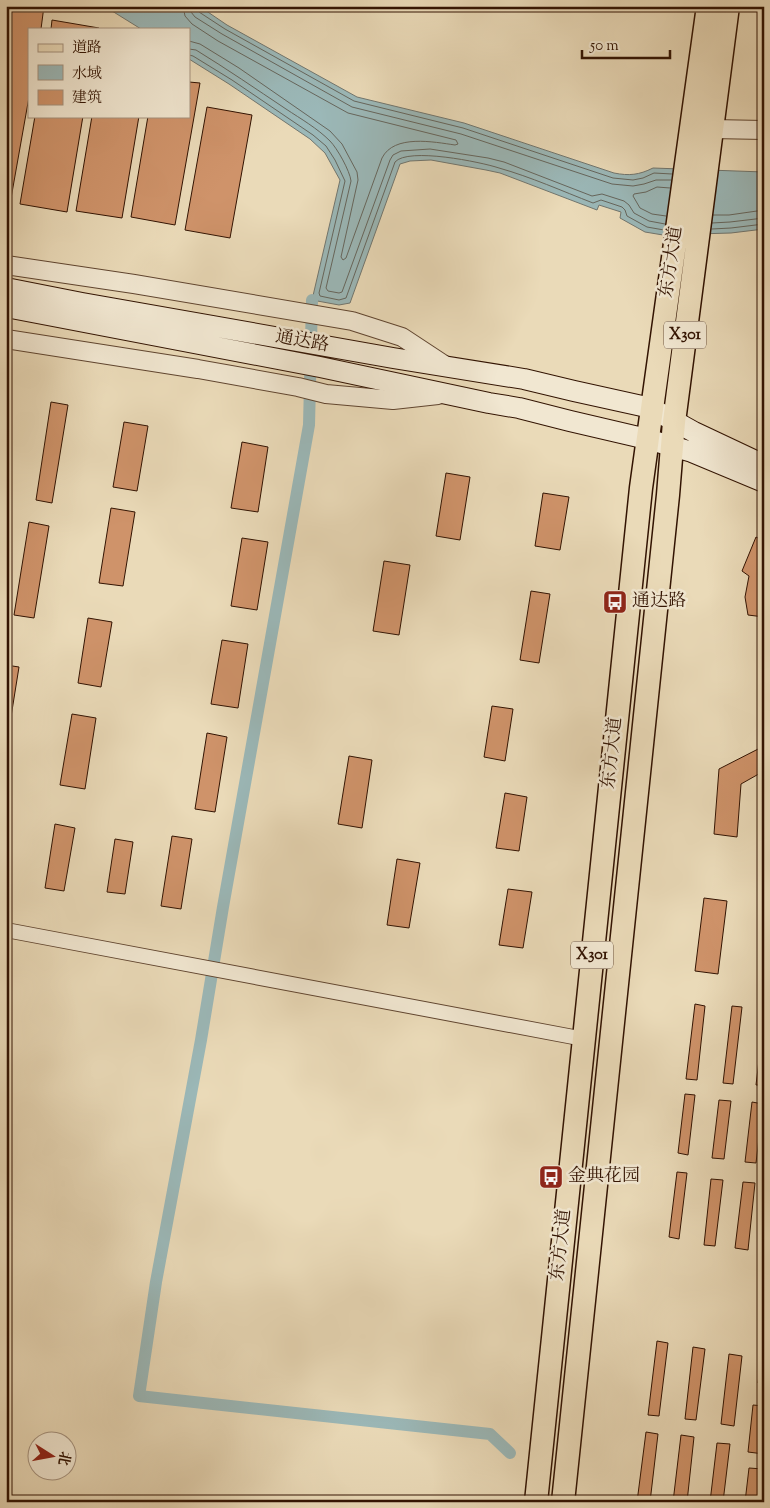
<svg xmlns="http://www.w3.org/2000/svg" width="770" height="1508" viewBox="0 0 770 1508" font-family="'Sorts Mill Goudy','Noto Serif SC',serif">
	<style>
		.water { fill: #9bb8b8; stroke: #71766f }
		.lines { fill: none; stroke-linecap: round; stroke-linejoin: round }
		.shore { stroke: #66665d; stroke-width: 1 }
		.canal { stroke: #9bb8b8; stroke-width: 12 }
		.building { fill: #cf936a; stroke: #321302 }
		.minor-casing { stroke: #604530; stroke-width: 16 }
		.tertiary-casing { stroke: #604530; stroke-width: 20 }
		.secondary-casing { stroke: #321302; stroke-width: 22 }
		.primary-casing { stroke: #321302; stroke-width: 25 }
		.minor { stroke: #f1e7d1; stroke-width: 14 }
		.tertiary { stroke: #f1e7d1; stroke-width: 18 }
		.secondary { stroke: #f1e7d1; stroke-width: 20 }
		.primary { stroke: #eadab8; stroke-width: 22 }
		.labels { text-anchor: middle; dominant-baseline: central; stroke-width: 5; stroke-linejoin: round; paint-order: stroke }
		.shield { fill: #f1e7d1; stroke: #6b5340; stroke-width: 1 }
		.shield-label { font-size: 16px; font-weight: bold; fill: #321302 }
		.street-label { font-size: 18px; fill: #321302; stroke: #f1e7d1 }
		.poi-label { font-size: 18px; fill: #321302; stroke: #f1e7d1; text-anchor: start }
	</style>
	<rect width="100%" height="100%" fill="#eadab8"/>
	<filter id="stains"><feTurbulence type="fractalNoise" baseFrequency=".004" numOctaves="4"/><feColorMatrix values="0 0 0 0 .2 0 0 0 0 .09 0 0 0 0 .02 0 0 0 .5 -.17"/></filter>
	<radialGradient id="worn" r=".72"><stop offset=".6" stop-color="#630" stop-opacity="0"/><stop offset="1" stop-color="#630" stop-opacity=".3"/></radialGradient>
	<path class="water" d="M104 6H199L227 25 357 97 464 123 614 173C629 176 639 175 653 168L764 172V229L731 233 663 235 645 232 620 218 621 212 599 205 597 210 500 173 486 170 431 160 410 161 400 164 350 303 339 305 312 300 340 180 325 153 310 139 229 84 189 59V29H141Z"/>
	<g class="lines">
		<path class="shore" d="M183 6 185 16 192 24 218 41 348 113 456 140 458 144 455 145C434 142 394 134 382 158L346 258 343 260 341 257 358 180 357 172 342 144 330 131 239 68 200 44 189 41
			M191 6V12L195 17 222 34 352 107 461 134 612 184 633 186 644 184 656 180H671
			M197 6 199 12 225 29 354 101 463 128 613 178 633 180 643 178 654 173 672 174
			M189 49 196 50C227 69 256 89 286 109 301 119 317 128 330 141 337 148 350 171 351 181L326 288 328 291 339 293 342 292 390 160 393 155 401 151 430 149 488 158 504 162 592 196 602 194 624 201 629 205 634 213 649 221 665 224
			M189 55 193 56 232 80 313 135 326 146 335 160 345 181 319 293 320 296 339 300 346 298 395 162C408 147 481 162 499 168 531 177 562 191 593 203L601 200 622 207 625 210 627 216 647 227 664 230
			M713 215H729L764 210
			M666 216 652 214 640 208 633 196 634 194 646 192 657 187 670 188
			M712 223 730 222 764 218
			M712 229 731 228 764 224"/>
		<path class="canal" d="M312 300 309 425 223 907 201 1040 156 1282 139 1396 490 1434 510 1453"/>
	</g>
	<path class="building" d="M6 6H44L41 29H29V97L10 204 6 203Z
		M52 20 99 28V29H51Z
		M189 82 200 83 175 225 131 217 148 116H189Z
		M207 107 252 115 230 238 185 230Z
		M35 116H83L67 212 20 204Z
		M92 116H139L122 218 76 211Z
		M51 402 68 405 52 503 36 500Z
		M124 422 148 426 137 491 113 487Z
		M242 442 268 447 258 512 231 508Z
		M446 473 470 477 460 540 436 536Z
		M543 493 569 497 560 550 535 546Z
		M111 508 135 512 123 586 99 583Z
		M29 522 49 526 34 618 14 615Z
		M756 537 764 541V617L748 615 745 597 749 576 742 571Z
		M242 538 268 542 257 610 231 606Z
		M384 561 410 565 399 635 373 631Z
		M531 591 550 594 539 663 520 660Z
		M88 618 112 622 101 687 78 683Z
		M222 640 248 644 238 708 211 704Z
		M6 665 19 667 6 748Z
		M492 706 513 709 505 761 484 757Z
		M72 714 96 718 85 789 60 785Z
		M207 733 227 737 215 812 195 809Z
		M764 746V771L741 784 737 837 714 834 719 769Z
		M349 756 372 760 362 828 338 824Z
		M505 793 527 797 519 851 496 848Z
		M55 824 75 828 64 891 45 888Z
		M172 836 192 839 181 909 161 906Z
		M115 839 133 842 125 894 107 892Z
		M397 859 420 863 409 928 387 925Z
		M508 889 532 892 523 948 499 945Z
		M704 898 727 901 718 974 695 971Z
		M695 1004 705 1006 697 1080 686 1079Z
		M732 1006 742 1007 733 1084 723 1083Z
		M764 1018V1085H756Z
		M685 1094 695 1095 688 1155 678 1153Z
		M719 1100 731 1101 724 1159 712 1158Z
		M752 1102 763 1104 756 1163 745 1162Z
		M677 1172 687 1173 679 1239 669 1237Z
		M711 1179 723 1180 715 1246 704 1245Z
		M743 1182 755 1183 748 1250 735 1248Z
		M764 1336V1384L758 1383Z
		M657 1341 668 1343 659 1416 648 1415Z
		M693 1347 705 1349 696 1420 685 1419Z
		M729 1354 742 1356 734 1426 721 1424Z
		M753 1405 764 1406V1454L748 1452Z
		M646 1432 658 1434 650 1502H637Z
		M681 1435 694 1437 687 1502H673Z
		M717 1443 730 1444 723 1502H710Z
		M749 1468 763 1469 759 1502H745Z"/>
	<g class="lines">
		<defs>
			<path id="minor" d="M6 930 584 1039"/>
			<path id="tertiary" d="M712 129 764 130
				M6 265 134 284 352 321 402 337 446 366
				M6 339 198 369 298 387 326 394 393 400 438 395"/>
			<path id="secondary" d="M6 288 82 303 393 358 524 379 574 391 651 408 694 432 764 465
				M6 307 320 367 489 403 519 408 570 421 647 439 692 452 764 482"/>
			<path id="primary" d="M536 1502 641 488 708 6
				M563 1502 668 495 674 422 728 6"/>
		</defs>
		<use href="#minor" class="minor-casing"/>
		<use href="#tertiary" class="tertiary-casing"/>
		<use href="#secondary" class="secondary-casing"/>
		<use href="#primary" class="primary-casing"/>
		<use href="#minor" class="minor"/>
		<use href="#tertiary" class="tertiary"/>
		<use href="#secondary" class="secondary"/>
		<use href="#primary" class="primary"/>
	</g>
	<defs>
		<symbol id="bus-square" viewBox="-11 -11 22 22"><rect x="-9" y="-9" width="18" height="18" rx="4" fill="#8f2418" stroke="#f1e7d1"/><path d="M-5-6H5V4H4V6H2V4H-2V6H-4V4H-5ZM-3.5-4V0h7V-4ZM-3.5 1.2v1.5H-2V1.2ZM2 1.2v1.5H3.5V1.2Z" fill="#fff"/></symbol>
	</defs>
	<g fill-rule="evenodd">
		<use href="#bus-square" x="601" y="588" width="28" height="28"/>
		<use href="#bus-square" x="537" y="1163" width="28" height="28"/>
	</g>
	<g class="labels">
		<g class="shield">
			<rect x="664" y="321.5" width="42" height="27" rx="4"/>
			<rect x="571" y="941.5" width="42" height="27" rx="4"/>
		</g>
		<g class="shield-label">
			<text x="685" y="335">X301</text>
			<text x="592" y="955">X301</text>
		</g>
		<g class="street-label">
			<text transform="translate(672 262) rotate(-82)">东方大道</text>
			<text transform="translate(302 342) rotate(10)">通达路</text>
			<text transform="translate(613 753) rotate(-84)">东方大道</text>
			<text transform="translate(562 1245) rotate(-84)">东方大道</text>
		</g>
		<g class="poi-label">
			<text x="632" y="602">通达路</text>
			<text x="568" y="1177">金典花园</text>
		</g>
	</g>
	<rect width="770" height="1508" fill="none" stroke="#eadab8" stroke-width="25"/>
	<rect x="8" y="8" width="755" height="1493" fill="none" stroke="#321302" stroke-width="2.5"/>
	<rect x="12" y="12" width="745" height="1483" fill="none" stroke="#321302"/>
	<rect x="28" y="28" width="162" height="90" fill="#f1e7d1" stroke="#a5927e"/>
	<rect x="38" y="44" width="25" height="8" fill="#eadab8" stroke="#a5927e"/>
	<text x="72" y="52" font-size="15" fill="#321302">道路</text>
	<rect x="38" y="65" width="25" height="15" fill="#9bb8b8" stroke="#a5927e"/>
	<text x="72" y="78" font-size="15" fill="#321302">水域</text>
	<rect x="38" y="90" width="25" height="15" fill="#cf936a" stroke="#a5927e"/>
	<text x="72" y="102" font-size="15" fill="#321302">建筑</text>
	<g transform="translate(52 1456) rotate(101)"><circle r="24" fill="#f1e7d1" stroke="#a5927e"/>
	<path d="M0-4L9 19L0 12L-9 19Z" fill="#8f2418"/>
	<text y="-8" font-size="14" font-weight="bold" text-anchor="middle" fill="#321302">北</text>
	</g>
	<path d="M582 50v8h88v-8" fill="none" stroke="#321302" stroke-width="2.5"/>
	<text x="590" y="50" font-size="15" fill="#321302" stroke="#f1e7d1" stroke-width="4" paint-order="stroke">50 m</text>
	<rect width="100%" height="100%" filter="url(#stains)"/>
	<rect width="100%" height="100%" fill="url(#worn)"/>
</svg>
